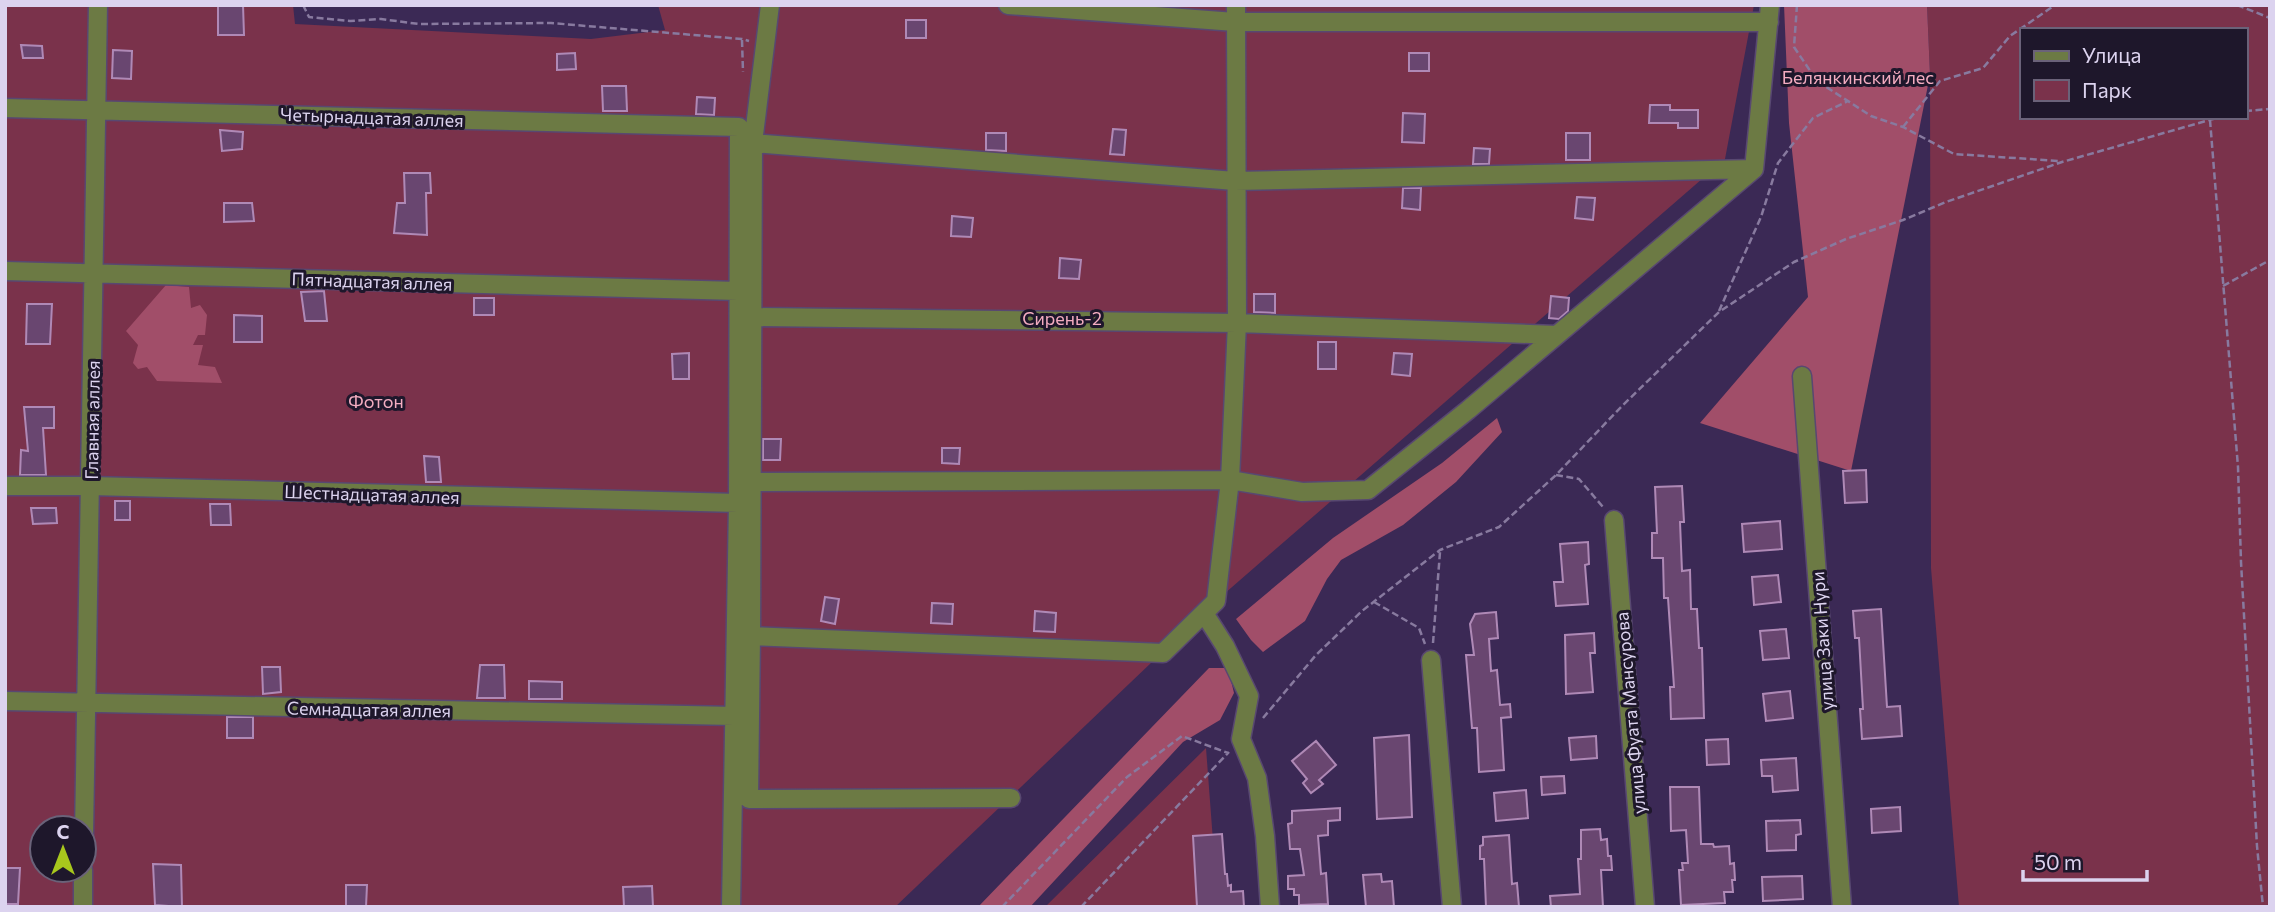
<svg xmlns="http://www.w3.org/2000/svg" width="2275" height="912" viewBox="0 0 2275 912" font-family="Commissioner,sans-serif">
	<style>
		.green { fill: #7a324b; fill-rule: evenodd }
		.forest { fill: #a14e69 }
		.building { fill: #694670; stroke: #af89b6; stroke-width: 2 }
		.lines { fill: none; stroke-linecap: round; stroke-linejoin: round }
		.minor-casing { stroke: #584871; stroke-width: 21 }
		.path { stroke: #887a9f; stroke-width: 2.5; stroke-dasharray: 7 3.5; stroke-linecap: butt }
		.minor { stroke: #6c7a44; stroke-width: 18 }
		.labels { text-anchor: middle; dominant-baseline: central; stroke-width: 6; stroke-linejoin: round; paint-order: stroke }
		.park-label { font-size: 18px; fill: #f3acc0; stroke: #1e172b }
		.street-label { font-size: 18px; fill: #dcd3ef; stroke: #1e172b }
	</style>
	<rect width="100%" height="100%" fill="#3b2955"/>
	<path class="green" d="M5 5H293L295 24 591 39 665 30 658 5H1754L1725 159 1216 601 895 907H5ZM42 828H84V870H42Z
		M1927 5H2270V907H1959L1931 568 1930 75ZM2021 30H2245V117H2021Z
		M1206 748 1218 907H1045Z"/>
	<path class="forest" d="M1784 5H1927L1930 75 1851 471 1700 423 1808 297 1789 123Z
		M166 285 189 287 191 308 200 305 207 315 205 335H198L193 345H203L198 365 215 367 222 383 157 381 147 367 138 369 133 363 138 345 126 331Z
		M1497 418 1502 432 1456 482 1403 525 1341 560 1327 579 1305 621 1263 652 1251 640 1236 619 1333 538 1442 463Z
		M1209 668H1228L1234 693 1220 720 1183 742 1030 907H978Z"/>
	<path class="building" d="M218 5H243L244 35H218Z
		M906 20H926V38H906Z
		M21 45 42 46 43 58H23Z
		M113 50 132 51 131 79 112 78Z
		M575 53 576 69 557 70V54Z
		M1409 53H1429V71H1409Z
		M602 86H626L627 111H603Z
		M697 97 715 98 714 115 696 114Z
		M1650 105H1670V110H1698V128H1678V123H1649Z
		M1403 113 1425 114 1424 143 1402 142Z
		M1113 129 1126 130 1124 155 1110 154Z
		M220 130 243 132 242 149 222 151Z
		M986 133H1006V151L986 150Z
		M1566 133H1590V160H1566Z
		M1474 148 1490 149 1489 164H1473Z
		M404 173H430L431 193H426L427 235 394 233 397 203H405Z
		M1403 188H1421L1420 210 1402 208Z
		M1577 197 1595 198 1593 220 1575 218Z
		M224 203H252L254 221 224 222Z
		M952 216 973 218 971 237 951 236Z
		M1060 258 1081 260 1079 279 1059 278Z
		M324 291 327 321H305L301 292Z
		M1254 294H1275V313L1254 312Z
		M1551 296 1569 298 1568 311 1559 319 1549 318Z
		M474 298H494V315H474Z
		M27 304H52L50 344H26Z
		M234 315 262 316V342H234Z
		M1318 342H1336V369H1318Z
		M689 353V379H673L672 354Z
		M1394 353 1412 354 1410 376 1392 374Z
		M24 407H54V428H43L46 475H20L21 450 28 451Z
		M763 439H781L780 460H763Z
		M942 448H960L959 464 942 463Z
		M424 456 439 457 441 482H426Z
		M1866 470 1867 502 1845 503 1843 471Z
		M1682 486 1684 522H1680L1682 571 1690 570 1691 609H1697L1699 648H1702L1704 718 1671 719 1670 687H1674L1668 598H1664L1663 558H1652V533H1657L1655 487Z
		M115 501H130V520H115Z
		M210 504H230L231 525H211Z
		M31 508H56L57 523 33 524Z
		M1780 521 1782 549 1744 552 1742 524Z
		M1588 542 1589 564 1585 565 1588 604 1556 606 1554 582H1563L1560 544Z
		M1778 575 1781 602 1754 605 1752 577Z
		M825 597 839 599 835 624 821 621Z
		M932 603 953 604 952 624 931 623Z
		M1881 609 1887 707 1900 706 1902 736 1862 739 1860 709H1863L1859 638H1855L1853 611Z
		M1035 611 1056 613 1055 632 1034 631Z
		M1496 612 1498 638 1489 639 1491 671 1497 670 1500 705 1510 704 1511 717 1501 718 1504 770 1479 772 1477 728H1472L1466 655H1474L1470 624 1475 614Z
		M1786 629 1789 658 1763 660 1760 631Z
		M1594 633 1595 653H1590L1593 692 1566 694 1565 635Z
		M480 665H504L505 698H477Z
		M262 667H280L281 692 263 694Z
		M529 681 562 682V699H529Z
		M1790 691 1793 718 1766 721 1763 694Z
		M227 717H253V738H227Z
		M1409 735 1412 817 1377 819 1374 738Z
		M1596 736 1597 758 1571 760 1569 738Z
		M1728 739 1729 764 1707 765 1706 740Z
		M1316 741 1336 765 1319 780 1323 784 1311 793 1303 783 1307 779 1292 761Z
		M1796 758 1798 790 1773 792 1772 776H1762L1761 760Z
		M1564 776 1565 793 1542 795 1541 777Z
		M1670 787H1699L1701 844H1713L1714 847 1729 846 1730 864 1734 863 1735 880H1732L1733 892H1724L1725 903 1681 905 1679 870H1683L1682 863H1688L1686 830 1671 831Z
		M1526 790 1528 818 1496 821 1494 793Z
		M1900 807 1901 831 1872 833 1871 809Z
		M1340 808V820L1328 821V835L1318 836 1321 874 1326 873 1328 904 1299 905V895H1294V889H1288V876L1304 875 1300 849H1290L1288 824 1292 823V811Z
		M1800 820 1801 834 1796 835V850L1767 851 1766 821Z
		M1600 829 1601 840 1607 839 1608 856H1611L1612 870H1601L1603 907H1551L1550 896 1580 894 1578 859H1581V830Z
		M1222 834 1225 874H1227L1228 886 1231 885V892L1243 891 1244 907H1197L1193 836Z
		M1509 835 1512 884 1517 883 1519 907H1486L1484 859H1480V846L1483 845V837Z
		M153 864 181 865 182 907 155 905Z
		M5 868H20L18 904H5Z
		M1381 874 1382 882 1392 881 1394 907H1366L1363 875Z
		M1802 876 1803 899 1763 901 1762 877Z
		M346 885H367L366 907H346Z
		M652 886 653 907H624L623 887Z"/>
	<g class="lines">
		<defs>
			<path id="minor" d="M770 5 753 143 751 636 1163 653 1216 601 1230 480 1237 323 1236 5
				M1008 5 1235 22H1769
				M5 108 739 127 738 503 731 907
				M753 143 1235 181 1754 169
				M5 271 738 291
				M753 317 1237 323 1556 335
				M1802 376 1842 907
				M751 482 1230 480 1302 492 1368 490 1468 410 1754 169 1770 5
				M5 486H91L738 503
				M1614 520 1645 907
				M1204 613 1225 646 1249 696 1241 739 1257 778 1265 836 1270 907
				M751 636 749 799 1011 798
				M1431 660 1452 907
				M5 701 734 716
				M84 834 98 5
				M83 907V870"/>
		</defs>
		<use href="#minor" class="minor-casing"/>
		<path class="path" d="M303 5 309 17 350 21 381 19 419 24 551 23 742 39 749 41
			M1797 5 1794 47 1817 81 1871 116 1903 127 1954 154 2059 161
			M2237 5 2270 18
			M742 40 743 72
			M2245 111 2270 109
			M2210 120 2238 467 2241 562 2257 846 2263 907
			M1903 127 1940 81 1983 68 2010 36 2055 5
			M2223 286 2270 260
			M1719 311 1761 217 1778 163 1813 118 1848 101
			M1556 475 1579 479 1603 507
			M1374 602 1419 628 1425 644
			M1433 643 1440 552
			M1263 718 1316 655 1362 611 1440 550 1499 527 1556 475 1622 406 1719 312 1794 262 1846 239 1903 220 1946 202 2062 162 2220 117
			M1002 907 1127 777 1182 736 1228 753
			M1081 907 1229 752"/>
		<use href="#minor" class="minor"/>
	</g>
	<g class="labels">
		<g class="park-label">
			<text x="1858" y="77">Белянкинский лес</text>
			<text x="1062" y="318">Сирень-2</text>
			<text x="376" y="401">Фотон</text>
		</g>
		<g class="street-label">
			<text transform="translate(372 117) rotate(2)">Четырнадцатая аллея</text>
			<text transform="translate(372 281) rotate(2)">Пятнадцатая аллея</text>
			<text transform="translate(92 420) rotate(-89)">Главная аллея</text>
			<text transform="translate(372 494) rotate(2)">Шестнадцатая аллея</text>
			<text transform="translate(1822 641) rotate(-94)">улица Заки Нури</text>
			<text transform="translate(369 709) rotate(1)">Семнадцатая аллея</text>
			<text transform="translate(1630 713) rotate(-95)">улица Фуата Мансурова</text>
		</g>
	</g>
	<rect width="2275" height="912" fill="none" stroke="#dcd3ef" stroke-width="14"/>
	<rect x="2020" y="28" width="228" height="91" fill="#1e172b" stroke="#6a6279" stroke-width="2"/>
	<rect x="2034" y="51" width="35" height="10" fill="#6c7a44" stroke="#6a6279" stroke-width="2"/>
	<text x="2082" y="63" font-size="21" fill="#dcd3ef">Улица</text>
	<rect x="2034" y="80" width="35" height="21" fill="#7a324b" stroke="#6a6279" stroke-width="2"/>
	<text x="2082" y="98" font-size="21" fill="#dcd3ef">Парк</text>
	<g transform="translate(63 849)"><circle r="33" fill="#1e172b" stroke="#6a6279" stroke-width="2"/>
	<path d="M0-5L12 26L0 18L-12 26Z" fill="#a8c71d"/>
	<text y="-10" font-size="19" font-weight="bold" text-anchor="middle" fill="#dcd3ef">С</text>
	</g>
	<path d="M2023 870v10h124v-10" fill="none" stroke="#dcd3ef" stroke-width="3.5"/>
	<text x="2034" y="870" font-size="21" fill="#dcd3ef" stroke="#1e172b" stroke-width="5" paint-order="stroke">50 m</text>
</svg>
